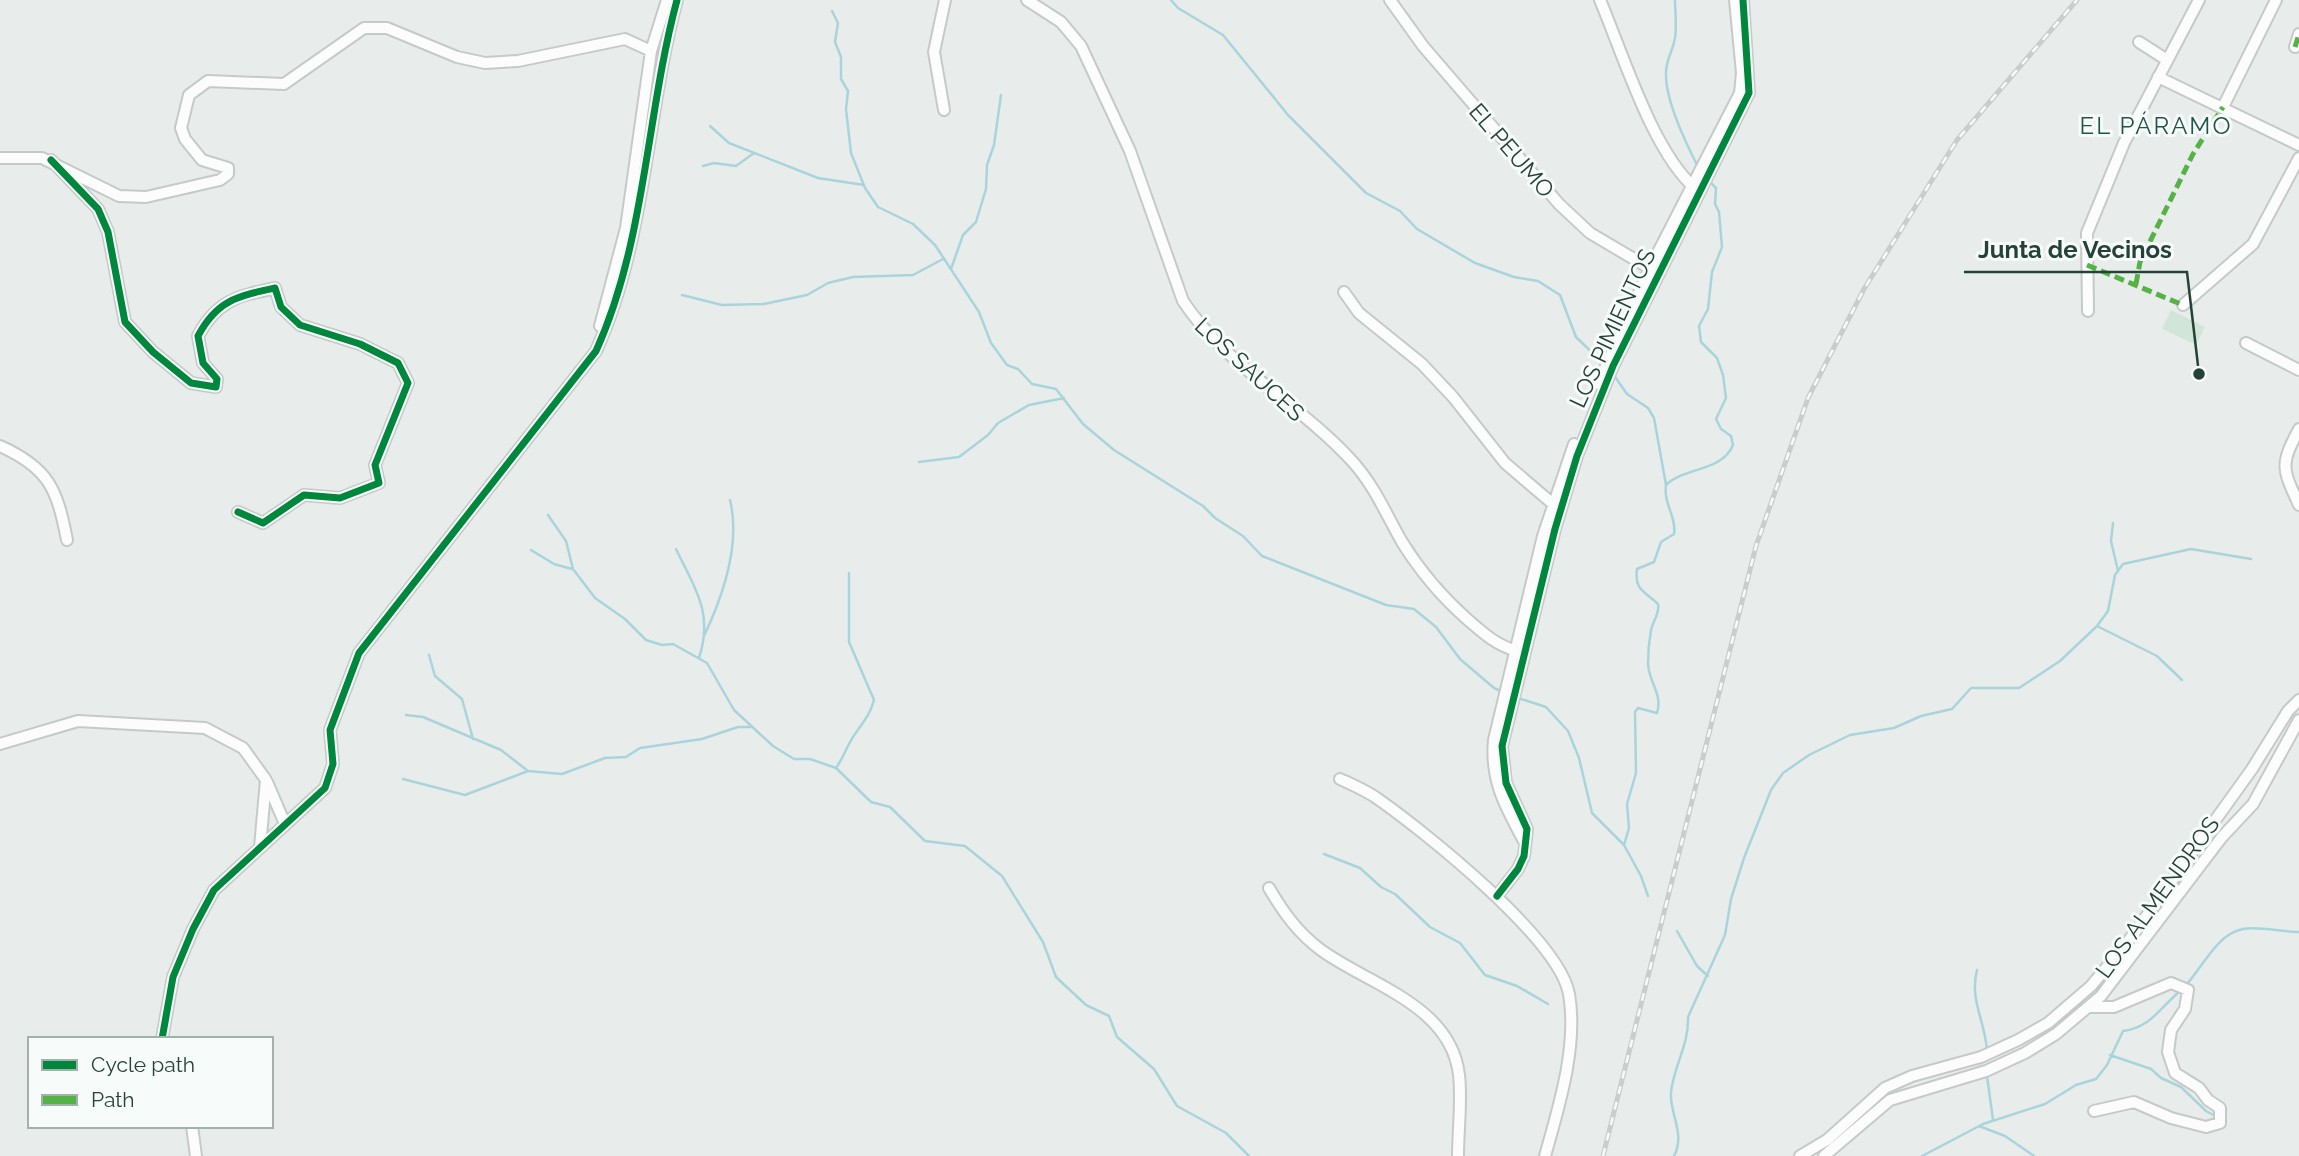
<svg xmlns="http://www.w3.org/2000/svg" width="2299" height="1156" viewBox="0 0 2299 1156" font-family="Raleway,sans-serif">
	<style>
		.pitch { fill: #d1e6d8 }
		.lines { fill: none; stroke-linecap: round; stroke-linejoin: round }
		.stream { stroke: #a9d4db; stroke-width: 2.5 }
		.minor-casing { stroke: #c5cac8; stroke-width: 14 }
		.minor { stroke: #fcfcfc; stroke-width: 10 }
		.rail-casing { stroke: #c9cdcc; stroke-width: 5 }
		.rail { stroke: #f7fbf9; stroke-width: 2.5; stroke-dasharray: 8; stroke-linecap: butt }
		.quiet { stroke: #55b346; stroke-width: 5; stroke-dasharray: 10 5; stroke-linecap: butt }
		.cycleway-casing { stroke: #f7fbf9; stroke-width: 11 }
		.cycleway { stroke: #00873e; stroke-width: 7 }
		.labels { text-anchor: middle; dominant-baseline: central; stroke-width: 6; stroke-linejoin: round; paint-order: stroke }
		.street-label { font-size: 23px; fill: #24423a; stroke: #f7fbf9 }
		.neighbourhood-label { font-size: 24px; letter-spacing: 2px; fill: #1f5548; stroke: #f7fbf9 }
		.leader { fill: none; stroke: #24423a; stroke-width: 2.5 }
		.callout-dot { fill: #24423a; stroke: #f7fbf9; stroke-width: 2.5 }
		.callout-label { font-size: 24px; text-anchor: middle; font-weight: bold; fill: #24423a; stroke: #f7fbf9; stroke-width: 6; stroke-linejoin: round; paint-order: stroke }
	</style>
	<rect width="100%" height="100%" fill="#e8edeb"/>
	<path class="pitch" d="M2171 310 2205 327 2196 345 2162 329Z"/>
	<g class="lines">
		<path class="stream" d="M1171 0 1178 8 1223 35 1288 115 1366 193 1400 211 1417 229 1475 263 1514 277 1538 281 1560 295 1576 337 1604 364
			M1675 0C1675 12 1677 26 1675 38 1673 51 1665 61 1666 75 1666 102 1686 143 1698 167
			M832 11 838 23 835 42 841 57V79L848 91 846 109 851 153 865 188 878 207 913 224 935 245 979 312 991 343 1007 365 1018 369 1032 384 1056 389 1083 424 1114 450 1203 506 1215 518 1243 536 1262 556 1386 605 1414 609 1436 627 1460 659 1494 688 1503 692
			M710 126 729 143 818 178 864 185
			M703 166 714 163 736 166 754 153
			M951 269 963 235 976 222 986 189 987 165 994 145 1001 95
			M682 295 722 305 764 304 807 295 828 283 853 277 913 275 943 259
			M1613 374 1627 394 1648 408 1654 418 1666 485
			M919 462 959 457 988 435 998 423 1029 405 1064 398
			M548 515 566 541 573 569 595 598 625 619 646 640 662 645 673 644 707 663 734 710 773 746 794 759H810L836 768 871 802 890 807 925 841 965 846 1002 876 1043 942 1056 977 1086 1005 1109 1016 1117 1037 1154 1069 1177 1106 1226 1133 1249 1156
			M2113 523 2111 541 2118 571
			M676 549C694 587 714 612 699 658
			M531 550 554 564 572 569
			M2097 626 2157 656 2182 680
			M704 636C723 596 741 545 730 500
			M429 655 435 676 462 699 473 739
			M1518 698 1546 707 1568 731 1579 758 1592 813 1624 845
			M406 715 423 717 501 750 528 771
			M836 768C844 757 847 745 855 734 863 722 870 715 874 700L849 642V573
			M403 779 465 795 528 771 562 774 605 758 626 757 640 748 702 739 738 727H751
			M1324 854 1360 868 1381 887 1395 894 1430 927 1460 943 1485 975 1517 986 1548 1004
			M1648 896 1641 876 1624 845 1629 828 1627 804 1636 773 1635 712 1638 708 1657 713C1663 694 1649 683 1648 664 1648 654 1649 641 1651 630 1653 620 1660 614 1658 604 1645 591 1634 591 1637 569L1654 562 1661 542 1674 534C1677 518 1663 503 1666 485 1684 467 1722 472 1733 445L1731 436 1721 429 1716 419 1726 398 1723 375 1717 358 1701 342 1699 326 1708 309 1712 272 1722 247 1719 212 1715 204 1716 188 1708 180
			M1677 931 1697 966 1708 976
			M1977 970C1969 1001 1986 1022 1987 1052
			M2185 986C2202 969 2216 934 2243 929 2260 926 2281 932 2299 932
			M2110 1055 2151 1069 2161 1078 2181 1087 2206 1111 2217 1117
			M1987 1076 1993 1120
			M1979 1126 2005 1136 2034 1156
			M1674 1156C1686 1134 1669 1113 1671 1092 1674 1065 1689 1045 1688 1017L1725 935 1731 899 1744 858 1771 790 1783 773 1809 755 1850 735 1894 728 1921 716 1952 709 1971 688H2019L2060 661 2097 626 2108 611 2115 575 2123 564 2191 549 2251 559
			M1922 1156 1983 1124 2045 1104 2076 1085 2096 1079 2107 1065 2123 1031C2150 1028 2160 1008 2180 991"/>
		<defs>
			<path id="minor" d="M1027 0 1061 22 1081 46 1130 151 1183 301C1226 366 1300 404 1352 461 1374 485 1386 514 1402 542 1420 571 1441 596 1467 619 1484 634 1497 646 1520 652
				M1390 0 1423 46 1559 204 1590 233 1656 272
				M1600 0C1623 54 1653 153 1696 189
				M2139 42 2167 60
				M2295 47 2299 34
				M2158 77 2299 145
				M2223 107 2276 0
				M944 110 934 52 945 0
				M0 158H42L119 196 146 197 220 180 228 174V168L202 160 185 139 181 128 189 95 208 81 284 84 364 28H387L457 57 485 63 518 61 625 39 651 51
				M51 160 98 209 108 232 125 322 153 352 191 383 216 387 217 379 203 363 198 336C217 300 238 296 275 288L281 307 300 325 360 344 398 363 408 383 375 465 379 483 340 498 304 495 263 523 238 512
				M1344 292 1359 313 1422 364 1453 397 1505 463 1553 504
				M2183 305 2253 244 2299 158
				M2088 311 2087 233 2124 143 2199 0
				M600 326 626 228 651 51 667 0
				M2246 343 2299 370
				M1598 384 1650 268 1740 93 1742 73 1735 0
				M2299 429C2280 465 2282 468 2299 505
				M0 446C49 468 57 489 67 540
				M0 744 78 721 205 728 243 748 266 780 260 847
				M1340 779C1353 785 1367 791 1378 799 1425 832 1559 939 1569 994 1578 1046 1559 1106 1545 1156
				M267 782 285 824
				M1525 843C1506 808 1490 781 1494 740L1543 536 1574 444
				M1269 888C1283 912 1298 933 1321 950 1369 985 1451 1005 1459 1075 1462 1101 1458 1130 1458 1156
				M1497 896 1518 869 1524 856 1527 829 1506 783 1502 746 1555 529 1577 456 1613 366 1749 93 1743 0
				M2089 1007H2114L2171 983 2188 990 2185 1009 2171 1030 2168 1052 2175 1073 2199 1088 2208 1100 2220 1108V1123L2206 1127 2171 1118 2134 1102 2094 1111
				M162 1039 173 977 193 929 214 890 325 788 333 764 330 730 359 653 596 351C646 241 646 115 677 0
				M192 1126 196 1156
				M1800 1156 1827 1140 1885 1088 1912 1076 1981 1057 2018 1040 2048 1023 2091 986 2127 943 2252 769 2288 711 2299 700
				M1824 1156 1890 1100 1986 1071 2025 1053 2056 1034 2101 996 2222 837 2253 804 2299 720"/>
		</defs>
		<use href="#minor" class="minor-casing"/>
		<use href="#minor" class="minor"/>
		<defs>
			<path id="rail" d="M1603 1156 1756 546 1808 398 1864 289 1957 140 2077 0"/>
		</defs>
		<use href="#rail" class="rail-casing"/>
		<use href="#rail" class="rail"/>
		<path class="quiet" d="M2295 47 2299 34
			M2087 265 2183 305
			M2136 284 2140 262 2193 154 2223 107"/>
		<defs>
			<path id="cycleway" d="M51 160 98 209 108 232 125 322 153 352 191 383 216 387 217 379 203 363 198 336C217 300 238 296 275 288L281 307 300 325 360 344 398 363 408 383 375 465 379 483 340 498 304 495 263 523 238 512
				M1497 896 1518 869 1524 856 1527 829 1506 783 1502 746 1555 529 1577 456 1613 366 1749 93 1743 0
				M162 1039 173 977 193 929 214 890 325 788 333 764 330 730 359 653 596 351C646 241 646 115 677 0"/>
		</defs>
		<use href="#cycleway" class="cycleway-casing"/>
		<use href="#cycleway" class="cycleway"/>
	</g>
	<g class="labels">
		<g class="street-label">
			<text transform="translate(1512 150) rotate(49)">EL PEUMO</text>
			<text transform="translate(1612 328) rotate(-65)">LOS PIMIENTOS</text>
			<text transform="translate(1250 369) rotate(43)">LOS SAUCES</text>
			<text transform="translate(2157 897) rotate(-54)">LOS ALMENDROS</text>
		</g>
		<g class="neighbourhood-label">
			<text x="2156" y="125">EL PÁRAMO</text>
		</g>
	</g>
	<path class="leader" d="M2199 374L2187 272H1964"/>
	<circle class="callout-dot" cx="2199" cy="374" r="7"/>
	<g class="callout-label">
		<text x="2075" y="258">Junta de Vecinos</text>
	</g>
	<rect x="28" y="1037" width="245" height="91" fill="#f7fbf9" stroke="#a3b1ad" stroke-width="2"/>
	<rect x="42" y="1060" width="35" height="10" fill="#00873e" stroke="#a3b1ad" stroke-width="2"/>
	<text x="91" y="1072" font-size="21" fill="#24423a">Cycle path</text>
	<rect x="42" y="1095" width="35" height="10" fill="#55b346" stroke="#a3b1ad" stroke-width="2"/>
	<text x="91" y="1107" font-size="21" fill="#24423a">Path</text>
</svg>
